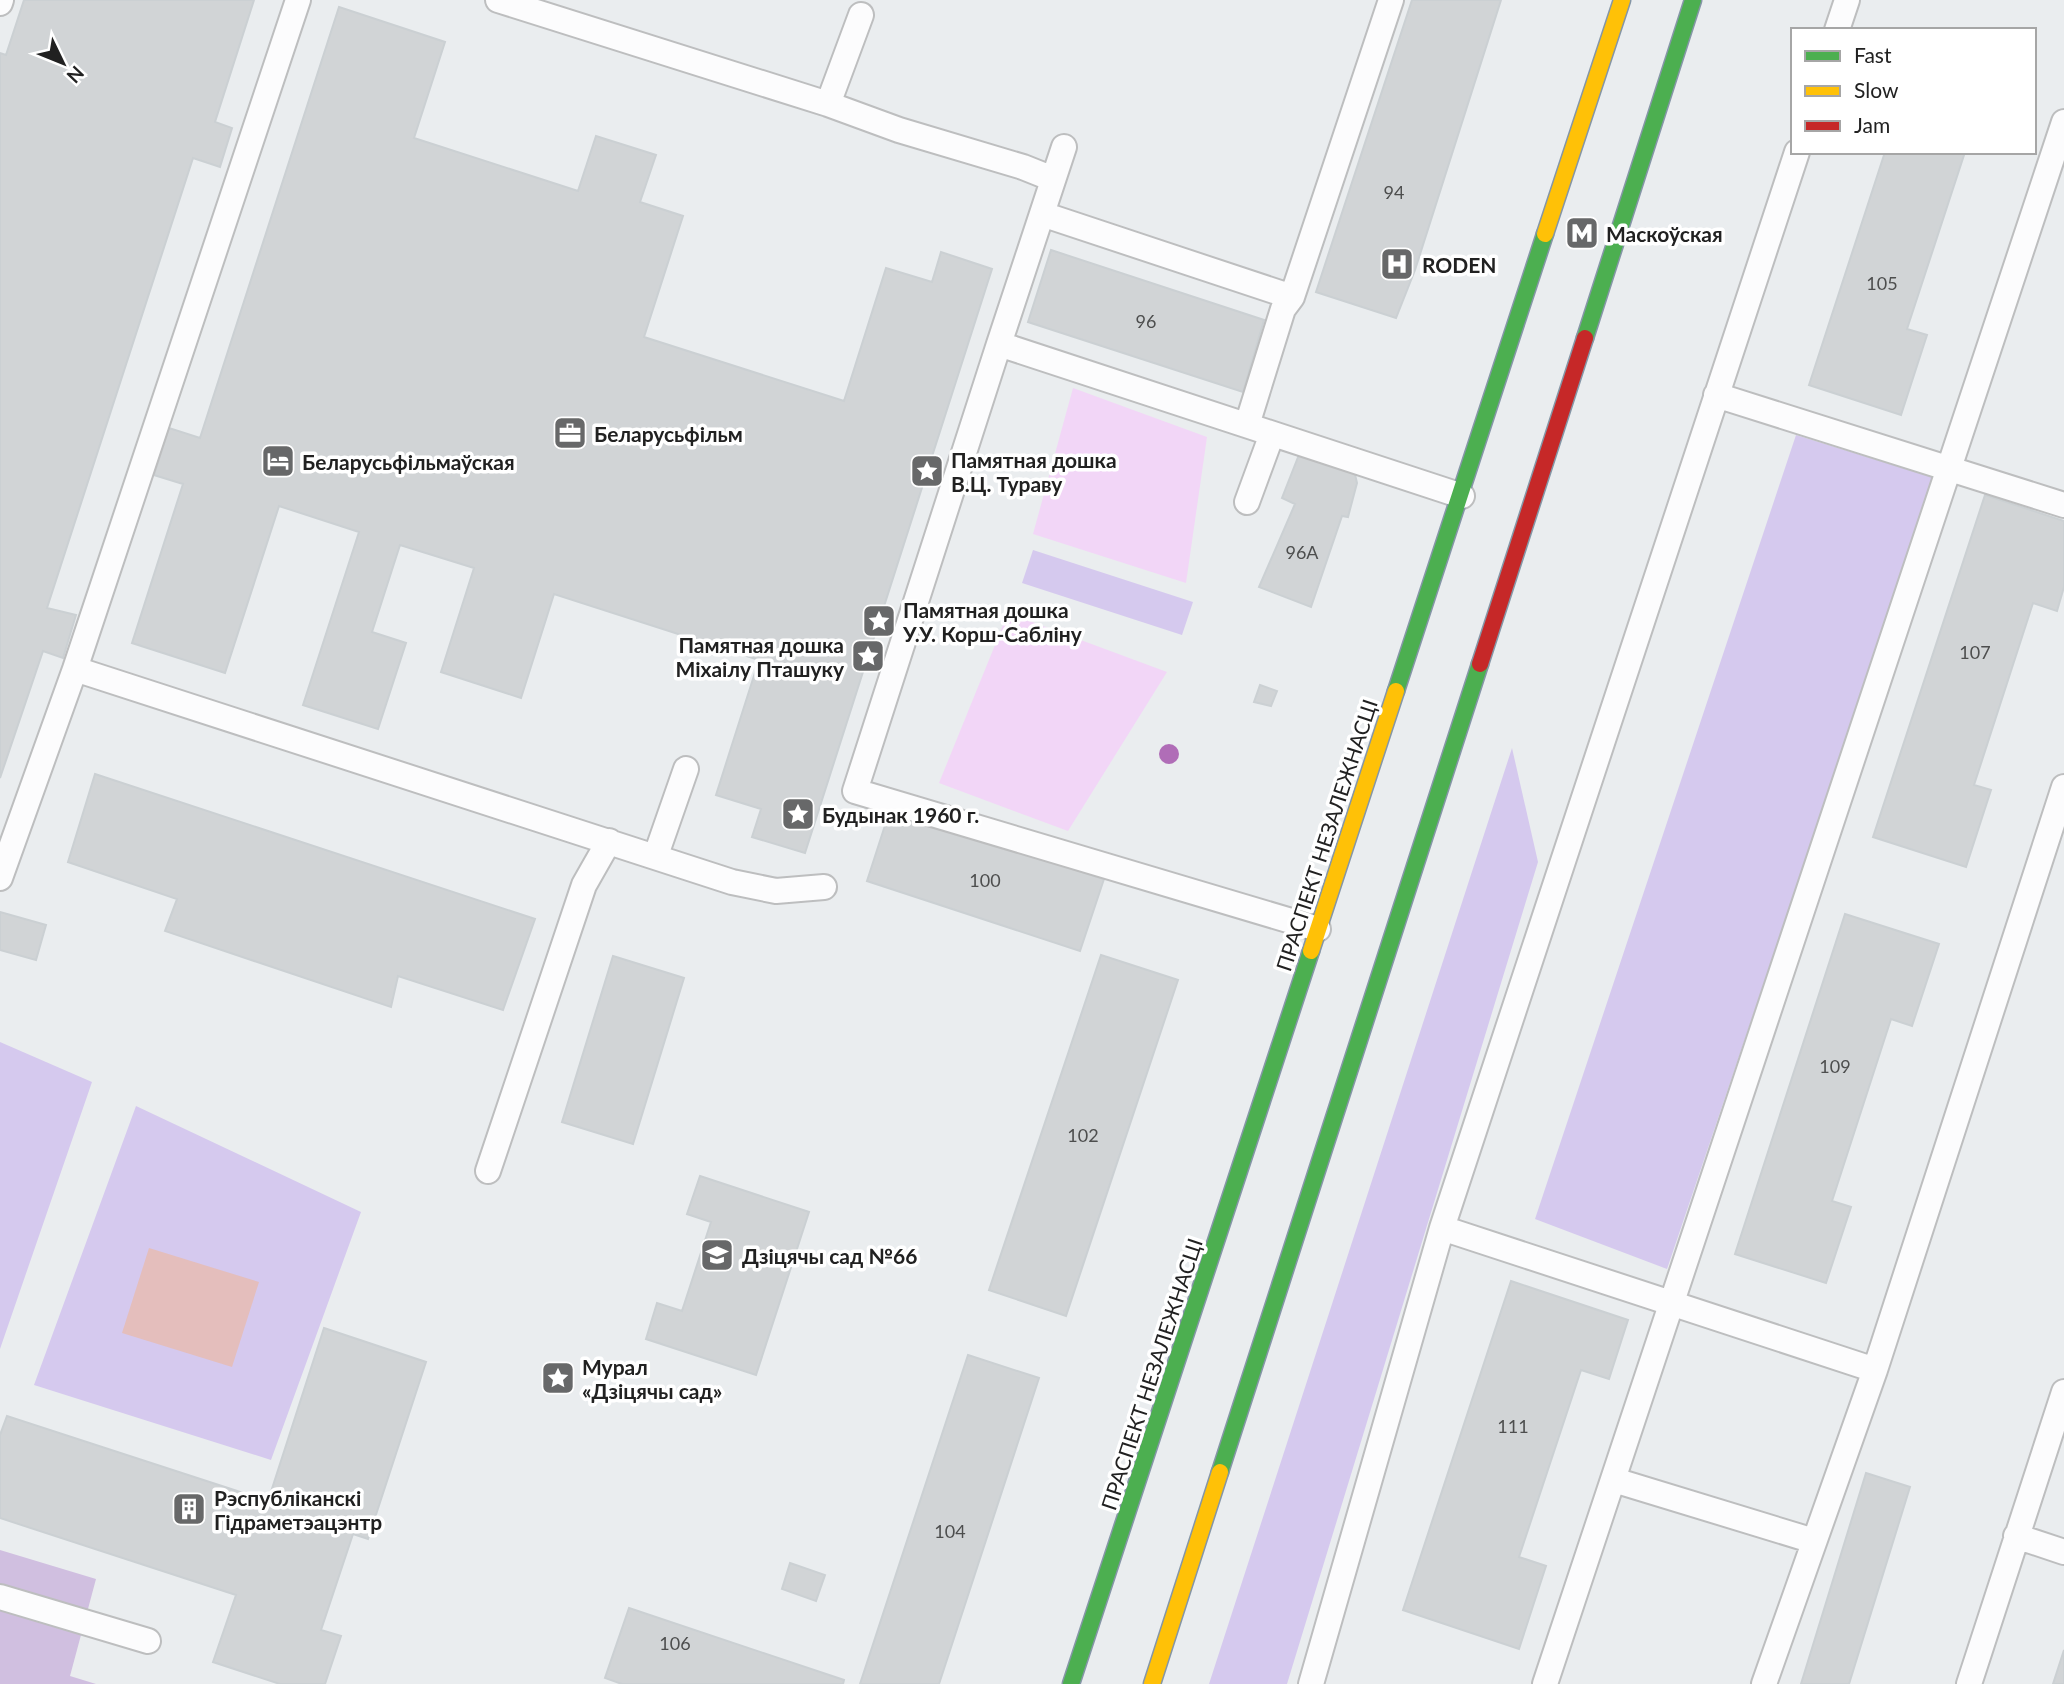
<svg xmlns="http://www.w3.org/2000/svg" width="2064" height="1684" viewBox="0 0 2064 1684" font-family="Lato,sans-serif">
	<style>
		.grass { fill: #d5c9ee }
		.forest { fill: #d0bfe0 }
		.park { fill: #f2d6f7 }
		.water { fill: #e4bebc }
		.building { fill: #d1d4d6; stroke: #cbd0d3; stroke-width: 2 }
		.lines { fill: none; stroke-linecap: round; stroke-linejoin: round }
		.lane-casing { stroke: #bdbebf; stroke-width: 28 }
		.fast-casing { stroke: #8596a6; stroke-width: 19 }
		.slow-casing { stroke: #8596a6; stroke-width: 19 }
		.jam-casing { stroke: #8596a6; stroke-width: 19 }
		.lane { stroke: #fcfcfd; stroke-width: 24 }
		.fast { stroke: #4caf50; stroke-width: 16 }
		.slow { stroke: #ffc107; stroke-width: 16 }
		.jam { stroke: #c62828; stroke-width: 16 }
		.tree { fill: #b06db7 }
		.labels { text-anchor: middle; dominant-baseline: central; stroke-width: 7; stroke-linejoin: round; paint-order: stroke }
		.number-label { font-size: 18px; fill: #4d4e4e }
		.poi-label { font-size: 21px; font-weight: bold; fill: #212121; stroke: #fff; text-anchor: start }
		.street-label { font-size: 21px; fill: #212121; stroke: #fff }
	</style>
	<rect width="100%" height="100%" fill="#eaedef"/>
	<path class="grass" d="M1796 435 1935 478 1667 1269 1535 1219Z
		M1033 550 1193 602 1182 635 1022 583Z
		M1512 748 1538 862 1287 1684H1209Z
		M0 1042 92 1082 0 1349Z
		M136 1106 361 1212 271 1460 34 1385Z"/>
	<path class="forest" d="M0 1550 96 1579 70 1676 96 1684H0Z"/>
	<path class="park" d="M1073 388 1207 437 1186 583 1033 534Z
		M1008 613 1167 672 1068 831 939 783Z"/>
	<path class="water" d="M149 1248 259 1282 232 1367 122 1333Z"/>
	<path class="building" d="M24 0H254L215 122 232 128 220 167 193 158 47 608 76 615 63 658 43 651 0 778V53L6 55Z
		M1412 0H1501L1415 270 1396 318 1316 292Z
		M339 7 445 42 414 138 578 191 596 136 656 155 640 202 683 216 644 337 844 401 886 268 932 282 941 252 992 269 805 853 752 837 761 809 716 795 759 660 554 594 521 698 441 672 474 568 400 545 372 632 406 643 378 729 303 705 359 532 279 506 225 673 132 643 183 484 154 475 169 428 200 438Z
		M1885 152H1965L1907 329 1927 335 1901 415 1809 385Z
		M1051 250 1264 320 1243 392 1028 322Z
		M1302 447 1354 470 1357 483 1348 517 1342 516 1311 607 1259 587 1295 504 1282 498Z
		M1985 495 2064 521V587L2057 611 2033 603 1974 785 1991 790 1966 867 1873 837Z
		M1260 685 1277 691 1271 706 1254 702Z
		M95 774 535 919 503 1010 398 976 391 1007 165 931 177 899 68 862Z
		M890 810 1104 879 1080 951 867 881Z
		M0 912 46 925 36 960 0 950Z
		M1845 914 1939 944 1912 1026 1891 1019 1832 1201 1851 1207 1826 1283 1735 1254Z
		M1101 955 1178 980 1066 1316 989 1290Z
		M613 956 684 978 633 1144 562 1122Z
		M700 1176 809 1212 756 1375 646 1339 657 1303 682 1311 711 1222 687 1214Z
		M1511 1281 1628 1320 1609 1379 1581 1370 1519 1557 1546 1566 1519 1649 1403 1610Z
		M324 1328 426 1362 368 1539 353 1534 321 1630 341 1636 325 1684H280L213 1662 236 1595 0 1518V1435L7 1416 268 1501Z
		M968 1355 1039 1378 939 1684H860Z
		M1866 1473 1910 1487 1849 1684H1801Z
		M790 1563 825 1575 816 1601 782 1589Z
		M629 1608 844 1680 843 1684H622L605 1678Z
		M2064 1650V1684H2053Z"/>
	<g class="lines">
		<defs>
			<path id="lane" d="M498 0 828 104 899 130 1023 167 1053 179
				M0 3 1 0
				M1837 30 1847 0
				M828 104 861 15
				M1064 147 999 344 1462 496
				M1042 214 1292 297 1391 0
				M999 344 855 791 1318 929
				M1716 395 2064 505
				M1247 425 1283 309 1292 297
				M1247 502 1272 434
				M75 669 732 882 776 891 824 887
				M656 855 686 769
				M0 878 75 669 298 0
				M488 1171 584 885 609 841
				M1442 1228 1875 1370
				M1614 1480 1814 1541
				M2016 1536 2064 1552
				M0 1597 148 1641
				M1311 1684 1442 1228 1797 152
				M1545 1684 2064 122
				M1764 1684 1875 1370 2064 787
				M1969 1684 2064 1392"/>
			<path id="fast" d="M1585 338 1693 0
				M1396 691 1545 234
				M1220 1472 1480 664
				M1071 1684 1311 951"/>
			<path id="slow" d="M1545 234 1622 0
				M1311 951 1396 691
				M1152 1684 1220 1472"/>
			<path id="jam" d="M1480 664 1585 338"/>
		</defs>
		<use href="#lane" class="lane-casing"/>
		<use href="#fast" class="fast-casing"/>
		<use href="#slow" class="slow-casing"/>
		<use href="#jam" class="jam-casing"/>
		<use href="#lane" class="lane"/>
		<use href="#fast" class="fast"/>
		<use href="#slow" class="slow"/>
		<use href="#jam" class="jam"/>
	</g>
	<circle class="tree" cx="1169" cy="754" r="10"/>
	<defs>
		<symbol id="metro-square" viewBox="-11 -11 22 22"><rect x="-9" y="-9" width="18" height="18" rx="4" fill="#676869" stroke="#fff"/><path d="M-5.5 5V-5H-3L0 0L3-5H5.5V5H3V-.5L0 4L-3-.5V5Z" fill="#fff"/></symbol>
		<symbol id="hospital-square" viewBox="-11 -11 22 22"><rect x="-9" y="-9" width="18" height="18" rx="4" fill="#676869" stroke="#fff"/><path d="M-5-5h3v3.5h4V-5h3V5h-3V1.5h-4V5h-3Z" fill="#fff"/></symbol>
		<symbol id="office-square" viewBox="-11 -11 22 22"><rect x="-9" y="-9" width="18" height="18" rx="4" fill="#676869" stroke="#fff"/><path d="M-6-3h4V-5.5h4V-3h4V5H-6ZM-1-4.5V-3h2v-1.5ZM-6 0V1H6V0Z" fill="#fff"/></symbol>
		<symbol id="hotel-square" viewBox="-11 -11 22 22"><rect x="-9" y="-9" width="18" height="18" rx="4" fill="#676869" stroke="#fff"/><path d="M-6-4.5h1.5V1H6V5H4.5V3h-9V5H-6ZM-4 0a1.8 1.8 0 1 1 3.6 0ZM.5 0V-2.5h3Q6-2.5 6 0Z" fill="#fff"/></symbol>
		<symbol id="sight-square" viewBox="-11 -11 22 22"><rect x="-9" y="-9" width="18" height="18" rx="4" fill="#676869" stroke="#fff"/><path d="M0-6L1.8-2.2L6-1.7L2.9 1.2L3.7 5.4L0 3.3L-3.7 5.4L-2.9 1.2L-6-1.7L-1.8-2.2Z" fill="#fff"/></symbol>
		<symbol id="school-square" viewBox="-11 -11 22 22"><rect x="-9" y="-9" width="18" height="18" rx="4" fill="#676869" stroke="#fff"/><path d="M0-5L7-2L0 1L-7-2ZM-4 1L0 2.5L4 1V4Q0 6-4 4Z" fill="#fff"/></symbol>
		<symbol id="building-square" viewBox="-11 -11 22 22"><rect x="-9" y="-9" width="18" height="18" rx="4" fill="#676869" stroke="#fff"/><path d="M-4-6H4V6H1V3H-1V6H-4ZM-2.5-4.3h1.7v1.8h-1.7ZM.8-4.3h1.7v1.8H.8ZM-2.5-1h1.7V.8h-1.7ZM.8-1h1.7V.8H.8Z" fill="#fff"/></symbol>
	</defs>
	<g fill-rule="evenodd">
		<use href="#metro-square" x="1563" y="214" width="38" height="38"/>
		<use href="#hospital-square" x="1378" y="245" width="38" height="38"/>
		<use href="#office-square" x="551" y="414" width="38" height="38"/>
		<use href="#hotel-square" x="259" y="442" width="38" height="38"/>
		<use href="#sight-square" x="908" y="452" width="38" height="38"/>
		<use href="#sight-square" x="860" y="602" width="38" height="38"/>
		<use href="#sight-square" x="849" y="637" width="38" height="38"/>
		<use href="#sight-square" x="779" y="795" width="38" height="38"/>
		<use href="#school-square" x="698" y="1236" width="38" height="38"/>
		<use href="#sight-square" x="539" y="1359" width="38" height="38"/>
		<use href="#building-square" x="170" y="1490" width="38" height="38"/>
	</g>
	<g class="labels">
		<g class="number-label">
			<text x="1394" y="192">94</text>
			<text x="1882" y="283">105</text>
			<text x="1146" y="321">96</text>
			<text x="1302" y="552">96А</text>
			<text x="1975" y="652">107</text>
			<text x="985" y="880">100</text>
			<text x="1835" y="1066">109</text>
			<text x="1083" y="1135">102</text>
			<text x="1513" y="1426">111</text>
			<text x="950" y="1531">104</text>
			<text x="675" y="1643">106</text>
		</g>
		<g class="poi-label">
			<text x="1606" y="233">Маскоўская</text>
			<text x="1422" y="264">RODEN</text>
			<text x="594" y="433">Беларусьфільм</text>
			<text x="951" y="459">Памятная дошка<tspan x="951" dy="24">В.Ц. Тураву</tspan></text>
			<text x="302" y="461">Беларусьфільмаўская</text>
			<text x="903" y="609">Памятная дошка<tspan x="903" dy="24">У.У. Корш-Сабліну</tspan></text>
			<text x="844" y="644" text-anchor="end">Памятная дошка<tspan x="844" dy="24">Міхаілу Пташуку</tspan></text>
			<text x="822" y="814">Будынак 1960 г.</text>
			<text x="742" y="1255">Дзіцячы сад №66</text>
			<text x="582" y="1366">Мурал<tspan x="582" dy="24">«Дзіцячы сад»</tspan></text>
			<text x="214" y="1497">Рэспубліканскі<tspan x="214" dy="24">Гідраметэацэнтр</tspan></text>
		</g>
		<g class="street-label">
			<text transform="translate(1326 835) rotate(-72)">ПРАСПЕКТ НЕЗАЛЕЖНАСЦІ</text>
			<text transform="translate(1151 1374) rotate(-72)">ПРАСПЕКТ НЕЗАЛЕЖНАСЦІ</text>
		</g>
	</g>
	<rect x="1791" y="28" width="245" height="126" fill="#ffffff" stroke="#a6a6a6" stroke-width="2"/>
	<rect x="1805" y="51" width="35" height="10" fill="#4caf50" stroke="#a6a6a6" stroke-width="2"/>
	<text x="1854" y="63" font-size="21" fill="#212121">Fast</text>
	<rect x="1805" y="86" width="35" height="10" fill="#ffc107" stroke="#a6a6a6" stroke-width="2"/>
	<text x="1854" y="98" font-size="21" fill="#212121">Slow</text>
	<rect x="1805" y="121" width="35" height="10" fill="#c62828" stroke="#a6a6a6" stroke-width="2"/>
	<text x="1854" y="133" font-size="21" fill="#212121">Jam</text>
	<g transform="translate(63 63) rotate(133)" stroke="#ffffff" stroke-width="5" paint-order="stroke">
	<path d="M0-5L12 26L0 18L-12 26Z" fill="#212121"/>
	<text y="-10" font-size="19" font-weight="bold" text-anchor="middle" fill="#212121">N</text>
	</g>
</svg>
